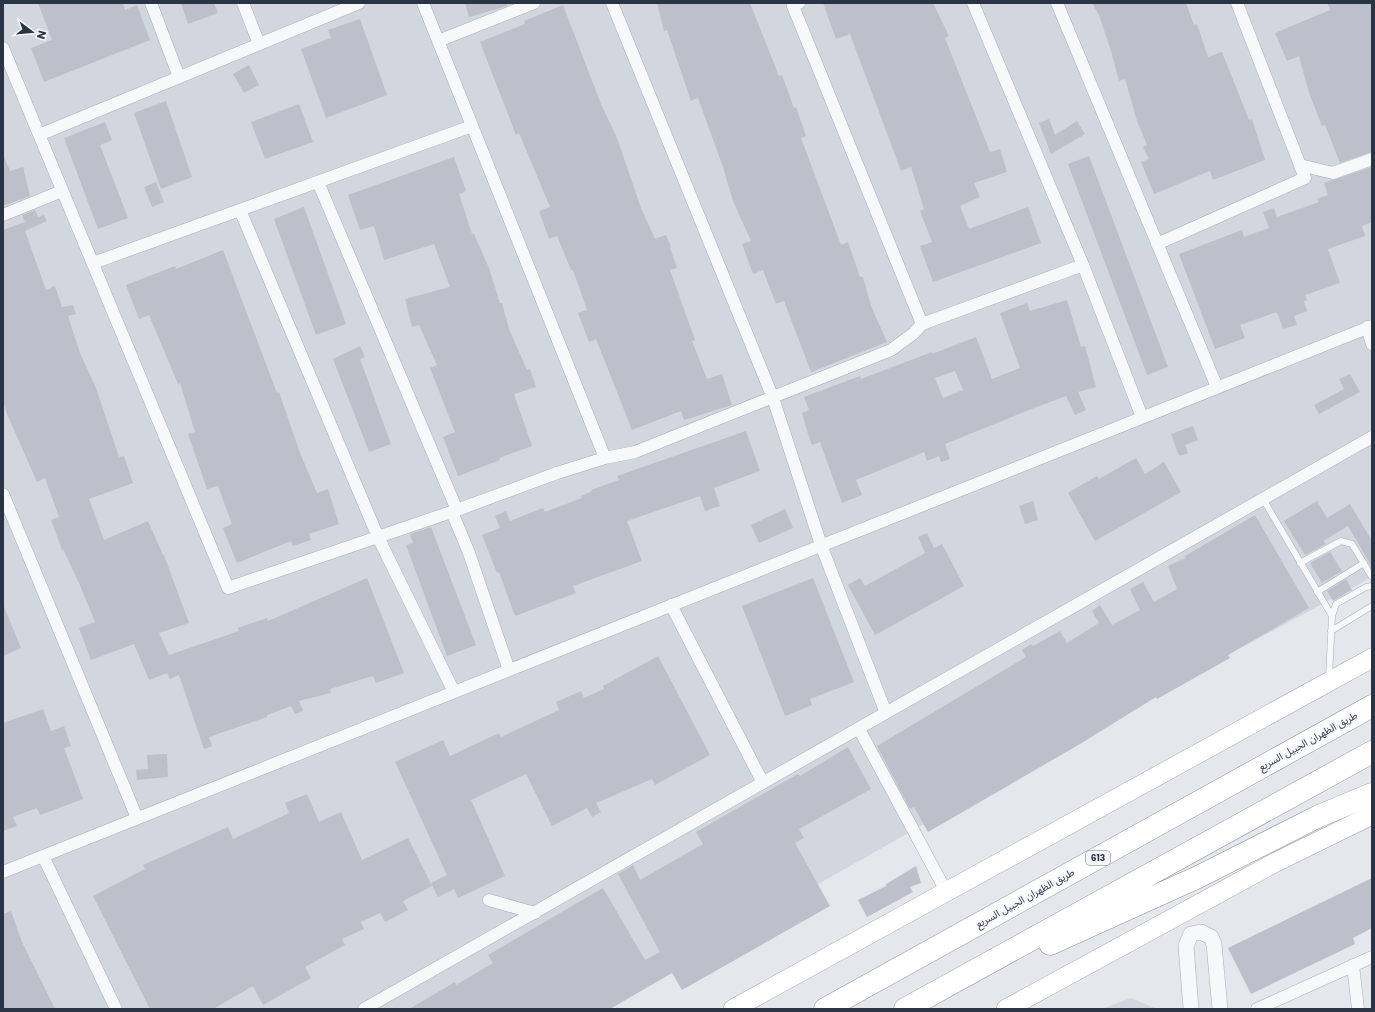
<svg xmlns="http://www.w3.org/2000/svg" width="1375" height="1012" viewBox="0 0 1375 1012" font-family="Poppins,'Noto Sans Arabic',sans-serif">
	<style>
		.built { fill: #d2d6de }
		.building { fill: #bbc0ca; fill-rule: evenodd }
		.lines { fill: none; stroke-linecap: round; stroke-linejoin: round }
		.service-casing { stroke: #a9aeb7; stroke-width: 7 }
		.minor-casing { stroke: #a9aeb7; stroke-width: 13 }
		.tertiary-casing { stroke: #a9aeb7; stroke-width: 16 }
		.primary-casing { stroke: #a3abb8; stroke-width: 20 }
		.motorway-casing { stroke: #8b94a3; stroke-width: 23 }
		.service { stroke: #f7f8fa; stroke-width: 6 }
		.minor { stroke: #f7f8fa; stroke-width: 12 }
		.tertiary { stroke: #f7f8fa; stroke-width: 15 }
		.primary { stroke: #fff; stroke-width: 19 }
		.motorway { stroke: #fff; stroke-width: 22 }
		.labels { text-anchor: middle; dominant-baseline: central; stroke-width: 3.5; stroke-linejoin: round; paint-order: stroke }
		.shield { fill: #f4f6f9; stroke: #676e7b; stroke-width: 1 }
		.shield-label { font-size: 9px; font-weight: bold; fill: #2b3445 }
		.street-label { font-size: 10px; fill: #2b3445; stroke: #f4f6f9 }
	</style>
	<rect width="100%" height="100%" fill="#e4e7ec"/>
	<path class="built" d="M3 3H1372V577L1126 710 597 1009H3Z
		M1131 998 1157 1009H1102Z"/>
	<path class="building" d="M38 3H123L125 10 137 5 150 40 44 82 31 48 52 40Z
		M181 3H214L218 13 188 24Z
		M465 3H507V6L469 17Z
		M657 3H750L779 76 782 75 794 108 796 107 806 136 801 138 841 245 848 242 860 277H863L871 306 887 342 811 372 784 301 776 304 763 270 753 274 742 244 751 241 733 201 723 167 698 98 691 101 667 30 664 31Z
		M823 3H933L949 36 945 38 990 152 1000 149 1007 172 974 183 980 197 960 206 969 229 1028 207 1041 243 933 282 920 246 932 242 920 211 924 209 911 167 901 171 850 34 836 39Z
		M1092 3H1186L1194 25 1197 24 1208 57 1222 52 1249 120 1252 119 1265 160 1213 180 1210 171 1154 194 1141 162 1149 159 1143 147 1147 145 1137 121 1125 79 1119 81 1111 51 1099 15Z
		M1327 3H1372V152L1340 163 1325 125 1322 126 1309 93 1299 56 1287 61 1275 33 1330 10Z
		M563 5 601 104 617 138 641 208 655 239 666 235 671 247 670 248 677 268 670 270 695 340 692 341 707 379 722 374 732 405 684 420 681 411 632 430 596 339 589 342 578 313 587 310 573 270H571L557 236 549 239 539 211 550 207 519 133 516 135 480 42 525 24 524 21Z
		M360 19 387 95 326 118 301 49 331 38 328 30Z
		M249 65 259 85 244 93 233 74Z
		M166 101 192 177 161 189 134 113Z
		M299 104 313 142 265 159 251 122Z
		M1049 119 1055 135 1077 121 1085 134 1051 154 1039 123Z
		M105 122 112 140 100 145 128 218 98 229 64 138Z
		M3 154 10 171 23 167 30 196 3 206Z
		M1089 156 1168 367 1147 375 1068 164Z
		M454 157 466 191 459 194 472 234H474L489 268 500 303H502L509 329 527 370 530 369 536 387 514 394 532 446 499 458 500 460 458 476 443 437 455 432 430 368 437 365 419 325 412 327 405 299 450 287 434 244 384 260 374 226 360 230 348 195Z
		M1372 167V222L1362 226 1365 236 1328 249 1340 283 1305 295 1307 300 1304 301 1307 311 1294 316 1297 325 1283 329 1277 312 1240 325 1245 338 1215 349 1179 254 1242 230 1244 237 1269 228 1263 212 1274 208 1277 217 1319 202 1317 199 1328 195 1324 183Z
		M156 182 164 202 152 207 144 187Z
		M304 207 346 324 316 335 274 219Z
		M35 210 38 217 44 215 47 221 25 231 46 290 55 286 62 307 73 305 76 314 68 316 80 353 96 388 119 457 124 456 133 483 89 499 104 540 148 521 163 555H164L189 623 159 633 169 655 239 631 238 628 267 618 268 621 367 578 404 673 376 683 373 676 330 689 331 693 299 701 303 711 295 714 291 706 267 715V717L209 737 212 746 204 749 179 675 170 679 167 673 149 680 134 644 91 660 79 628 95 622 79 583 63 549 62 550 51 520 59 517 45 478 37 482 7 414 3 400V230L25 222 22 215Z
		M223 250 277 393 279 392 300 453 317 493 328 489 339 524 309 534 311 540 293 546 291 541 237 563 223 528 232 524 218 486 207 489 188 434 195 432 180 383 178 384 149 315 139 319 126 285 175 266 176 269Z
		M1067 300 1081 347 1085 346 1096 387 1078 392 1086 410 1075 415 1066 396 1034 408 945 444 950 459 941 462 939 456 927 461 924 452 856 480 862 495 842 503 820 442 812 445 808 434 802 413 809 410 804 397 860 376 861 379 932 352V354L976 337 992 379 1020 368 1000 313 1027 303 1030 311ZM955 371 963 390 943 398 935 378Z
		M360 346 365 357 360 359 391 444 369 452 333 359Z
		M1350 374 1360 392 1319 414 1314 405 1344 389 1339 379Z
		M1193 426 1198 440 1185 445 1188 453 1179 456 1171 434Z
		M746 431 760 471 714 488 720 506 705 511 700 496 627 521 642 561 573 586 576 593 515 616 499 572 497 573 482 535 500 528 495 516 506 511 510 521 543 508 545 512 582 498 581 496 592 491 591 490 619 480 617 476Z
		M1136 458 1145 474 1164 462 1181 492 1095 541 1068 493 1097 476 1099 479Z
		M1033 501 1038 520 1025 524 1019 506Z
		M1317 501 1327 518 1350 504 1372 541V567L1348 526 1323 541 1326 544 1305 555 1284 521Z
		M785 509 793 528 759 543 751 525Z
		M1255 515 1309 608 1228 655 1230 658 1157 699 1156 697 1080 744 928 832 914 807 910 809 877 746 1026 657 1022 650 1031 644 1033 646 1060 631 1067 643 1099 623 1092 611 1100 605 1112 625 1140 610 1130 589 1143 582 1154 602 1177 589 1168 566 1186 558 1185 556Z
		M431 527 476 645 447 656 406 545 413 543 410 534Z
		M927 533 934 548 942 544 964 586 875 635 848 585 860 578 865 586 925 553 918 537Z
		M1330 552 1342 571 1322 583 1310 563Z
		M813 578 854 682 810 699 812 705 785 716 742 606Z
		M1346 579 1352 590 1333 601 1327 591Z
		M3 604 21 648 3 656Z
		M658 656 710 755 655 785 652 779 596 803 601 812 592 817 587 808 552 826 526 774 471 800 505 876 458 898 454 889 438 897 431 883 447 875 395 762 443 740 450 756 499 733 501 737 559 710 556 702 581 691 584 698 604 689 603 686Z
		M43 709 51 731 64 726 71 746 64 748 83 799 40 815 37 808 13 817 17 826 3 831V723Z
		M848 747 871 789 799 829 804 838 795 843 830 906 682 990 672 973 610 1009H409L455 982 456 985 493 963 488 955 603 888 645 960 660 952 618 874 633 865 640 880 703 844 696 832 798 774 800 776Z
		M167 754 168 777 137 780 136 770 148 769 147 755Z
		M307 794 319 822 341 812 362 860 408 838 432 886 403 901 408 910 385 922 380 913 361 922 364 929 342 939 345 945 305 967 311 978 263 1005 253 986 213 1009H150L93 896 145 869 143 865 228 827 233 839 289 813 285 803Z
		M916 866 921 883 910 887 913 892 867 917 858 900 886 886V884Z
		M1372 878V928L1353 938 1355 944 1251 994 1228 948Z
		M11 911 22 942 55 1009H3V914Z"/>
	<g class="lines">
		<defs>
			<path id="service" d="M1263 499 1332 616
				M1300 563 1341 541 1352 544 1372 577
				M1317 592 1364 563
				M1331 631 1372 606
				M1329 678 1332 616 1336 604 1366 587 1372 586"/>
			<path id="minor" d="M151 3 179 77
				M243 3 259 44
				M612 3 773 398 821 545 886 713
				M799 3 793 6 922 324 1083 265
				M973 3 1083 265 1142 417
				M1057 3 1217 387
				M438 41 534 3
				M3 48 228 588 457 510 557 473 605 458 423 3
				M39 135 359 3
				M1300 165 1333 173 1372 159
				M318 182 457 510
				M240 210 378 537 454 692
				M3 215 62 191
				M1157 244 1305 178 1237 3
				M93 263 472 126
				M1367 327 1372 344
				M605 458 635 452 891 350 914 333 922 324
				M3 494 137 818
				M452 512 469 553 509 670
				M671 605 763 783
				M859 729 947 893
				M43 856 116 1009
				M3 872 1372 326
				M489 900 535 913
				M1353 965 1358 1009
				M364 1009 1372 437
				M1257 1009 1372 957"/>
			<path id="tertiary" d="M1191 1009 1186 946 1191 934 1201 932 1211 937 1214 944 1220 1009"/>
			<path id="primary" d="M733 1009 1372 658
				M1006 1009 1274 863 1372 815"/>
			<path id="motorway" d="M1050 944 1198 877 1319 816 1372 794
				M825 1009 1372 706
				M905 1009 1372 752"/>
		</defs>
		<use href="#service" class="service-casing"/>
		<use href="#minor" class="minor-casing"/>
		<use href="#tertiary" class="tertiary-casing"/>
		<use href="#primary" class="primary-casing"/>
		<use href="#motorway" class="motorway-casing"/>
		<use href="#service" class="service"/>
		<use href="#minor" class="minor"/>
		<use href="#tertiary" class="tertiary"/>
		<use href="#primary" class="primary"/>
		<use href="#motorway" class="motorway"/>
	</g>
	<g class="labels">
		<rect class="shield" x="1086" y="851" width="24" height="14" rx="3"/>
		<g class="shield-label">
			<text x="1098" y="858">613</text>
		</g>
		<g class="street-label">
			<text transform="translate(1308 741) rotate(-29)">طريق الظهران الجبيل السريع</text>
			<text transform="translate(1025 898) rotate(-29)">طريق الظهران الجبيل السريع</text>
		</g>
	</g>
	<rect width="1375" height="1012" fill="none" stroke="#2b3445" stroke-width="8"/>
	<g transform="translate(32 32) rotate(106)" stroke="#f4f6f9" stroke-width="3" paint-order="stroke">
	<path d="M0-3L7 15L0 10L-7 15Z" fill="#2b3445"/>
	<text y="-6" font-size="11" font-weight="bold" text-anchor="middle" fill="#2b3445">N</text>
	</g>
</svg>
